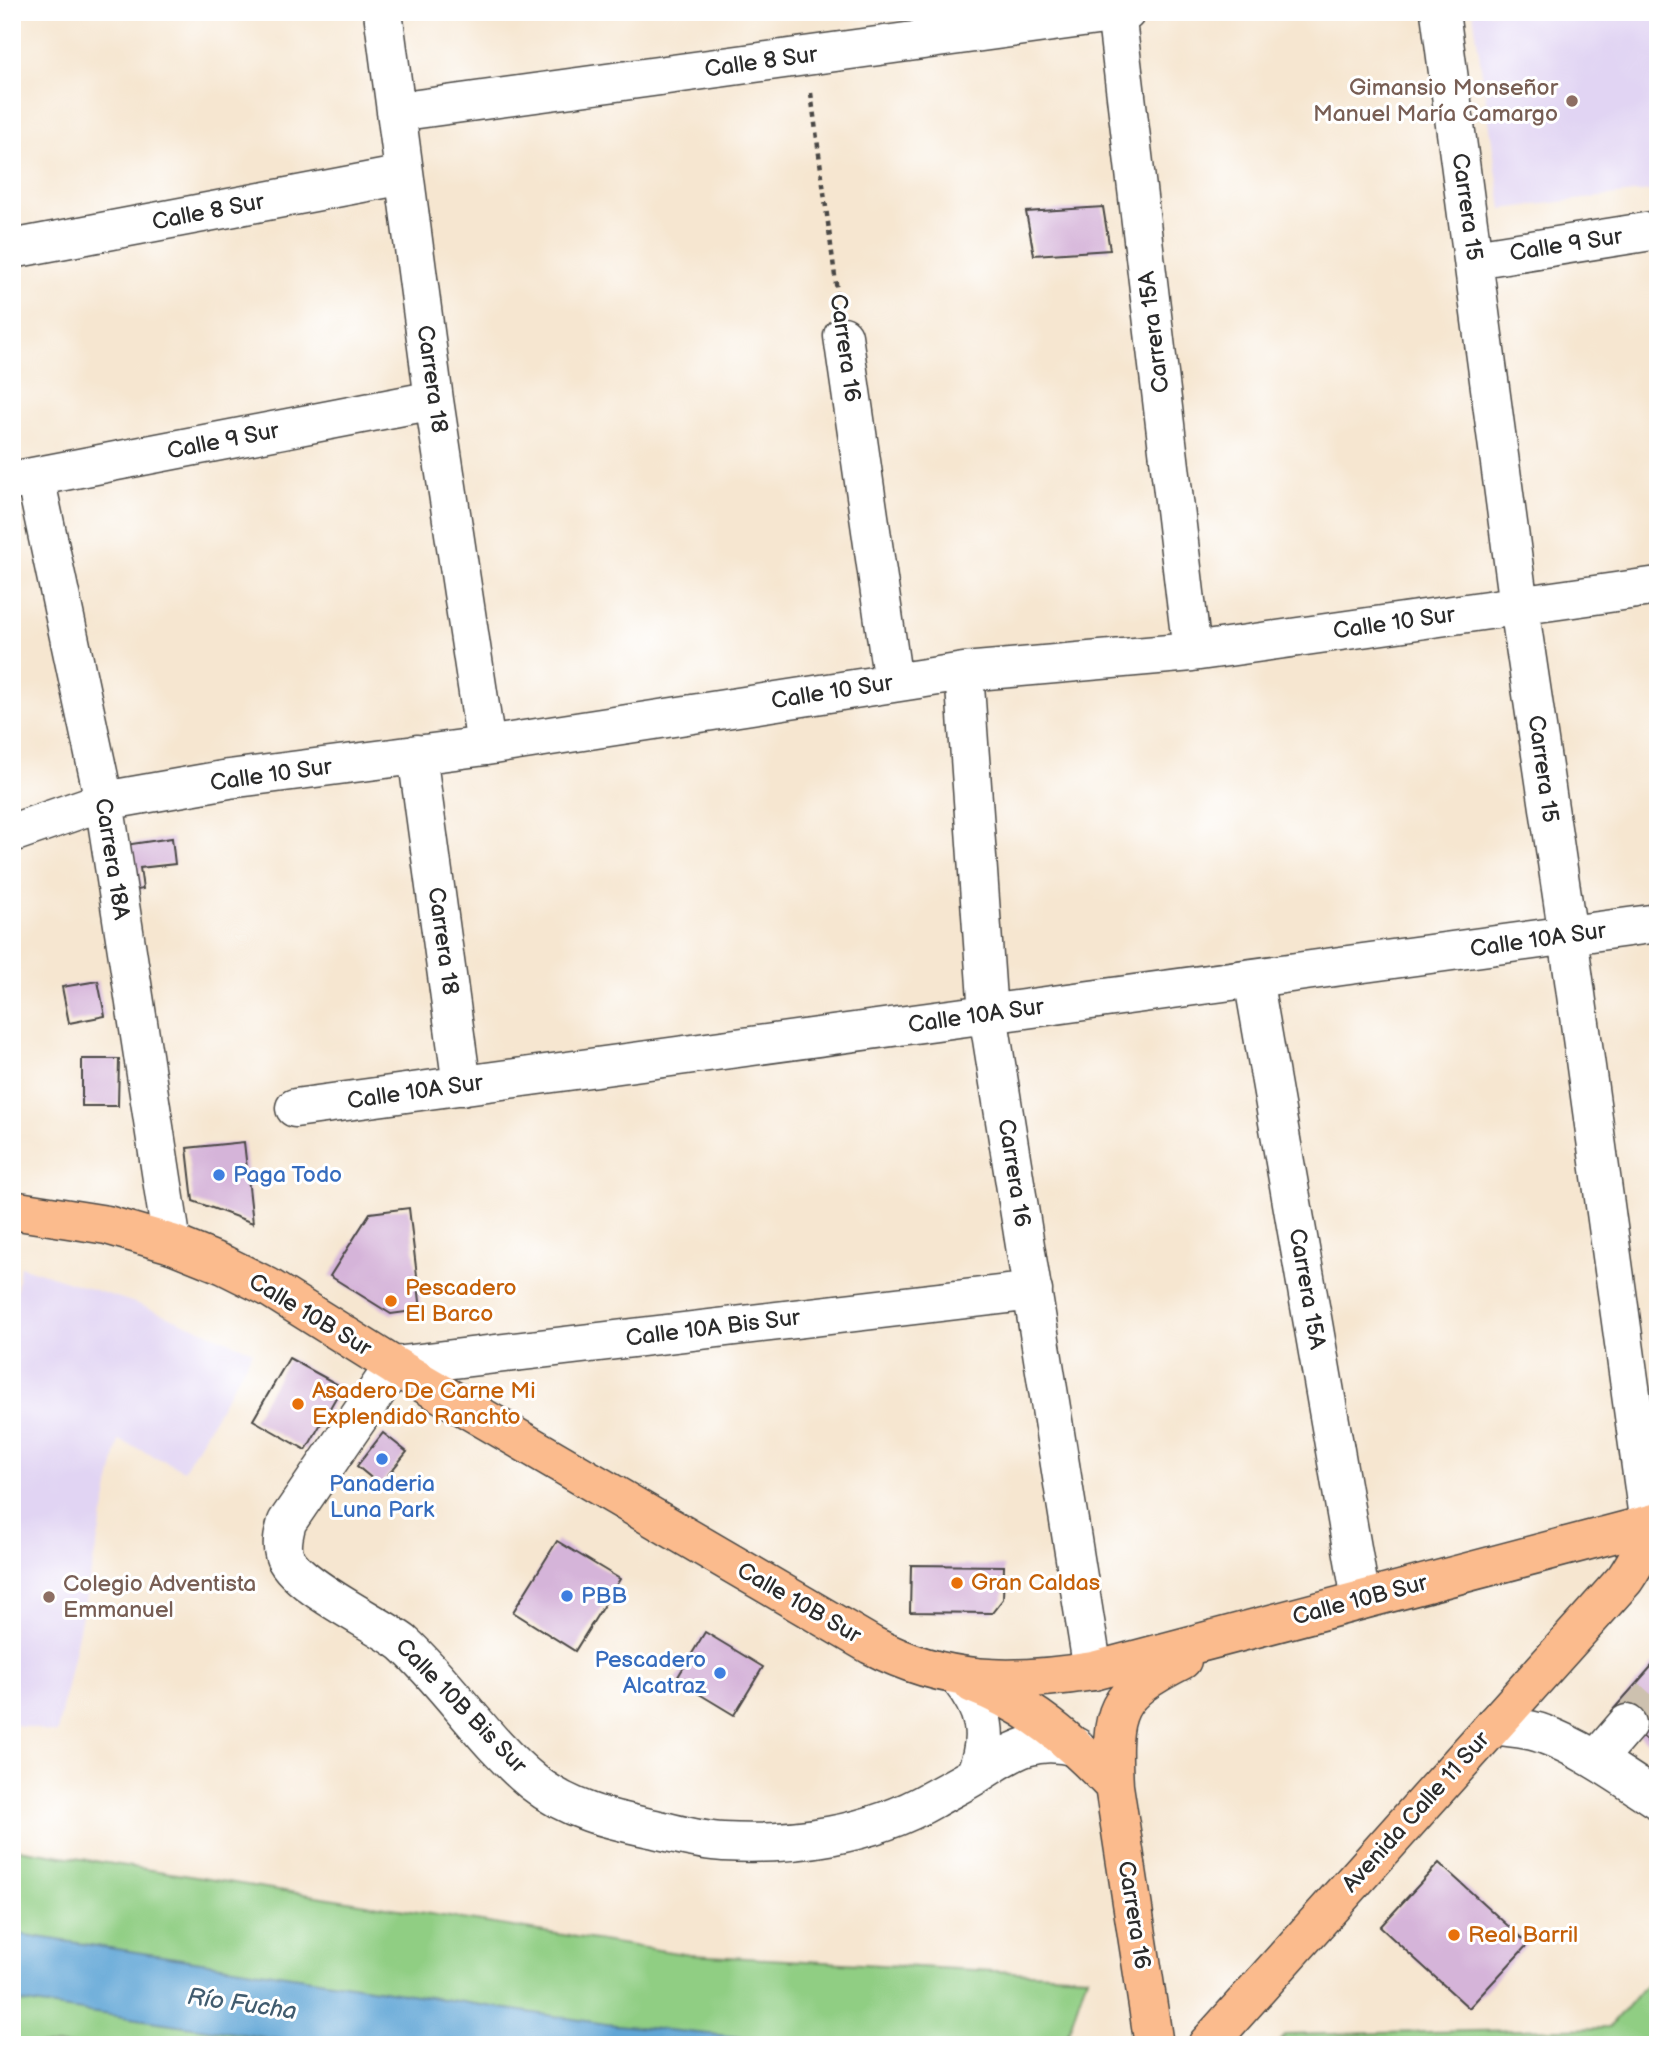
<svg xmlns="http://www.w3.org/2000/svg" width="1670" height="2057" viewBox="0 0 1670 2057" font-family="'Balsamiq Sans',sans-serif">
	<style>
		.built { fill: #e1d4f3 }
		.green { fill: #90ce83; stroke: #5e7c57; stroke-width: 2 }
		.water { fill: #61a6d6; stroke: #466880; stroke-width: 2 }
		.building { fill: #d5b4d9 }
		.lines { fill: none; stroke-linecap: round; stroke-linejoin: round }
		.minor-tunnel { stroke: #cdc1af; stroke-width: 38; stroke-dasharray: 38 19; stroke-linecap: butt }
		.minor-casing { stroke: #494744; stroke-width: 41 }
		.major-casing { stroke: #494744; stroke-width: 41 }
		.path { stroke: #494744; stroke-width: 4.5; stroke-dasharray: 5 5; stroke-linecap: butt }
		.minor { stroke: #fff; stroke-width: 38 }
		.major { stroke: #fbbb8d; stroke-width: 38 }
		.education-dot { fill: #8d6e63; stroke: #fff; stroke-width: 2.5 }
		.shop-dot { fill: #3f7fe0; stroke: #fff; stroke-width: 2.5 }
		.food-dot { fill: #e8710a; stroke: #fff; stroke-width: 2.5 }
		.labels { text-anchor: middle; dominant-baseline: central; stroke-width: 6; stroke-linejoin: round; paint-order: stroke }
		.street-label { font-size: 23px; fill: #2b2b2b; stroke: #fff }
		.education-label { font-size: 23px; fill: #785e54; stroke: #fff; text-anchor: end }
		.shop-label { font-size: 23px; fill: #366cbe; stroke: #fff; text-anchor: start }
		.food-label { font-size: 23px; fill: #c56008; stroke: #fff; text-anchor: start }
		.water-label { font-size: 24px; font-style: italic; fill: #415c6f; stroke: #fff }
	</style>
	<rect width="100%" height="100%" fill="#fff"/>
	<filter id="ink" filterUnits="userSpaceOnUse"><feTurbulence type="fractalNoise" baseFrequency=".0143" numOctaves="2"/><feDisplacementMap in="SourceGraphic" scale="14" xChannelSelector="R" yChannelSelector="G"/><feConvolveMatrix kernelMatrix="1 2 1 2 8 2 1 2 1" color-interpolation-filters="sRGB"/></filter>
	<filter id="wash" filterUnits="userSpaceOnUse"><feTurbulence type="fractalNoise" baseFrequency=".00686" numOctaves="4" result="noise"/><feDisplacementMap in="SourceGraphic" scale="28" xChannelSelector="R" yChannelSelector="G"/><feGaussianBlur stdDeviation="1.57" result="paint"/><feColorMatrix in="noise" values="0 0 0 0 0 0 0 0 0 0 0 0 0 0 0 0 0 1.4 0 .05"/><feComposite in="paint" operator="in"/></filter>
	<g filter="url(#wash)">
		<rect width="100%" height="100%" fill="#f6e6d0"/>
		<path class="built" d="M1473 12H1658V190L1502 209Z
			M20 1266 138 1304 253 1351 184 1470 119 1440 57 1733 12 1724V1330Z"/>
		<path class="green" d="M12 1848 690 1955 1087 1976 1064 2045H12Z
			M1658 1970V2045H1276L1285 2035 1609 2028Z"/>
		<path class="water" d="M12 1933 606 2024 822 2045H317L12 2001Z"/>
		<g id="blocks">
			<path class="building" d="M1103 207 1110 250 1034 255 1026 212Z
				M172 838 175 864 140 868 143 889 131 891 125 845Z
				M98 981 105 1016 69 1023 62 987Z
				M82 1059H119L118 1106H82Z
				M244 1142 253 1223 193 1201 187 1148Z
				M409 1208 421 1310 391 1314 330 1276 370 1213Z
				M289 1358 342 1387 306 1450 253 1420Z
				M383 1433 407 1452 380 1485 357 1466Z
				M557 1541 620 1579 575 1651 513 1612Z
				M911 1565 1004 1566 1003 1599 992 1613 910 1612Z
				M705 1632 763 1667 734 1715 676 1680Z
				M1658 1659V1751L1612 1711Z
				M1439 1863 1528 1944 1469 2008 1380 1927Z"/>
		</g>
	</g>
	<g filter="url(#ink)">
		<use href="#blocks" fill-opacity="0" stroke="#494744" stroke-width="2"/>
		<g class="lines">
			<path class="minor-tunnel" d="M1627 1724 1658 1691"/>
			<defs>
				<path id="minor" d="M383 12 434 400 486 746
					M1116 12 1192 652
					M1440 12 1519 606 1568 936 1649 1525
					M396 112 1126 12
					M12 249 404 175
					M1474 259 1658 230
					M843 336 893 683
					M35 477 104 801 172 1244
					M12 481 434 400
					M964 672 988 1014 1093 1671
					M417 754 462 1086
					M12 833 104 801 229 779 486 746 964 672 1192 652 1658 586
					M1253 978 1361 1600
					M295 1108 1658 923
					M1033 1291 394 1366 287 1522C284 1533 281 1543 284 1554 292 1584 376 1622 403 1643 450 1686 484 1742 533 1782 568 1810 608 1819 650 1828 674 1833 699 1841 723 1842 793 1846 871 1835 933 1799 947 1791 961 1784 974 1776 1010 1753 1032 1735 1076 1747
					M960 1679C985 1710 991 1737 975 1775
					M1494 1725C1510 1728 1528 1728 1543 1734 1584 1749 1621 1776 1658 1800
					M1596 1760 1627 1724"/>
				<path id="major" d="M12 1210 107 1225 172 1244 224 1265 268 1287 394 1366 871 1645C945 1684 1012 1684 1093 1671L1658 1522
					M973 1684C1032 1706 1072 1742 1114 1786
					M1154 2045 1114 1786C1110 1710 1113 1695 1182 1660
					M1207 2045 1625 1579C1637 1561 1645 1546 1649 1525"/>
			</defs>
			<use href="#minor" class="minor-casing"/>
			<use href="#major" class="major-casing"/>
			<path class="path" d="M811 93 838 299"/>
			<use href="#minor" class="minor"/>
			<use href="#major" class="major"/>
		</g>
	</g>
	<g class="education-dot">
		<circle cx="1572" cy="101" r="7"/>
		<circle cx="49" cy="1597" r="7"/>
	</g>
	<g class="shop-dot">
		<circle cx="219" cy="1175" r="7"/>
		<circle cx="382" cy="1459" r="7"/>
		<circle cx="567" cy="1596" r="7"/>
		<circle cx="720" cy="1673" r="7"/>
	</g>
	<g class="food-dot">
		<circle cx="391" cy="1301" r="7"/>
		<circle cx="298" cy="1404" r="7"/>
		<circle cx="957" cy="1583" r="7"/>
		<circle cx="1454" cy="1935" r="7"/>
	</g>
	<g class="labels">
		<g class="street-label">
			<text transform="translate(761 62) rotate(-8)">Calle 8 Sur</text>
			<text transform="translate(1467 207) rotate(82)">Carrera 15</text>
			<text transform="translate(208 212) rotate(-11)">Calle 8 Sur</text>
			<text transform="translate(1566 245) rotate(-9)">Calle 9 Sur</text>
			<text transform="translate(1154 332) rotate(-97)">Carrera 15A</text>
			<text transform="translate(845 348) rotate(82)">Carrera 16</text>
			<text transform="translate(432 379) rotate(82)">Carrera 18</text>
			<text transform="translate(223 441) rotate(-11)">Calle 9 Sur</text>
			<text transform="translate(1394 623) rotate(-8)">Calle 10 Sur</text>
			<text transform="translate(832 692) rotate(-9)">Calle 10 Sur</text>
			<text transform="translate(1543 769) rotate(82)">Carrera 15</text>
			<text transform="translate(271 775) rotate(-8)">Calle 10 Sur</text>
			<text transform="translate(112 859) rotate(81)">Carrera 18A</text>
			<text transform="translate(1538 940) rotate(-8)">Calle 10A Sur</text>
			<text transform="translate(443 941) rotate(82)">Carrera 18</text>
			<text transform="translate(976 1016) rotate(-8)">Calle 10A Sur</text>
			<text transform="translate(415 1092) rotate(-8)">Calle 10A Sur</text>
			<text transform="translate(1014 1173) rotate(81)">Carrera 16</text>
			<text transform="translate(1307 1289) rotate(80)">Carrera 15A</text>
			<text transform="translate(310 1315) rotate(31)">Calle 10B Sur</text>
			<text transform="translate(713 1328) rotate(-7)">Calle 10A Bis Sur</text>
			<text transform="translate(1360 1600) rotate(-15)">Calle 10B Sur</text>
			<text transform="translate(799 1603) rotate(30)">Calle 10B Sur</text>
			<text transform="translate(461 1706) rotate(46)">Calle 10B Bis Sur</text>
			<text transform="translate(1416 1812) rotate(-48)">Avenida Calle 11 Sur</text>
			<text transform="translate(1134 1915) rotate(81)">Carrera 16</text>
		</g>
		<g class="education-label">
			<text x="1558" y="88">Gimansio Monseñor<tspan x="1558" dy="26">Manuel María Camargo</tspan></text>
			<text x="63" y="1584" text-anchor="start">Colegio Adventista<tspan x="63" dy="26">Emmanuel</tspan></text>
		</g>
		<g class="shop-label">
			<text x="233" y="1175">Paga Todo</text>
			<text x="382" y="1484" text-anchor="middle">Panaderia<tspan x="382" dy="26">Luna Park</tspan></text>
			<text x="581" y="1596">PBB</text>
			<text x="706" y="1660" text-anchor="end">Pescadero<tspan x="706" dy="26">Alcatraz</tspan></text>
		</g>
		<g class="food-label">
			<text x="405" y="1288">Pescadero<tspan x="405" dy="26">El Barco</tspan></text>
			<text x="312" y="1391">Asadero De Carne Mi<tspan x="312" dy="26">Explendido Ranchto</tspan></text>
			<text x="971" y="1583">Gran Caldas</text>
			<text x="1468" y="1935">Real Barril</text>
		</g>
		<g class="water-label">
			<text transform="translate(242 2004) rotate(8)">Río Fucha</text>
		</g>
	</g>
	<rect width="1670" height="2057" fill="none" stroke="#fff" stroke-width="42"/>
</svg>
